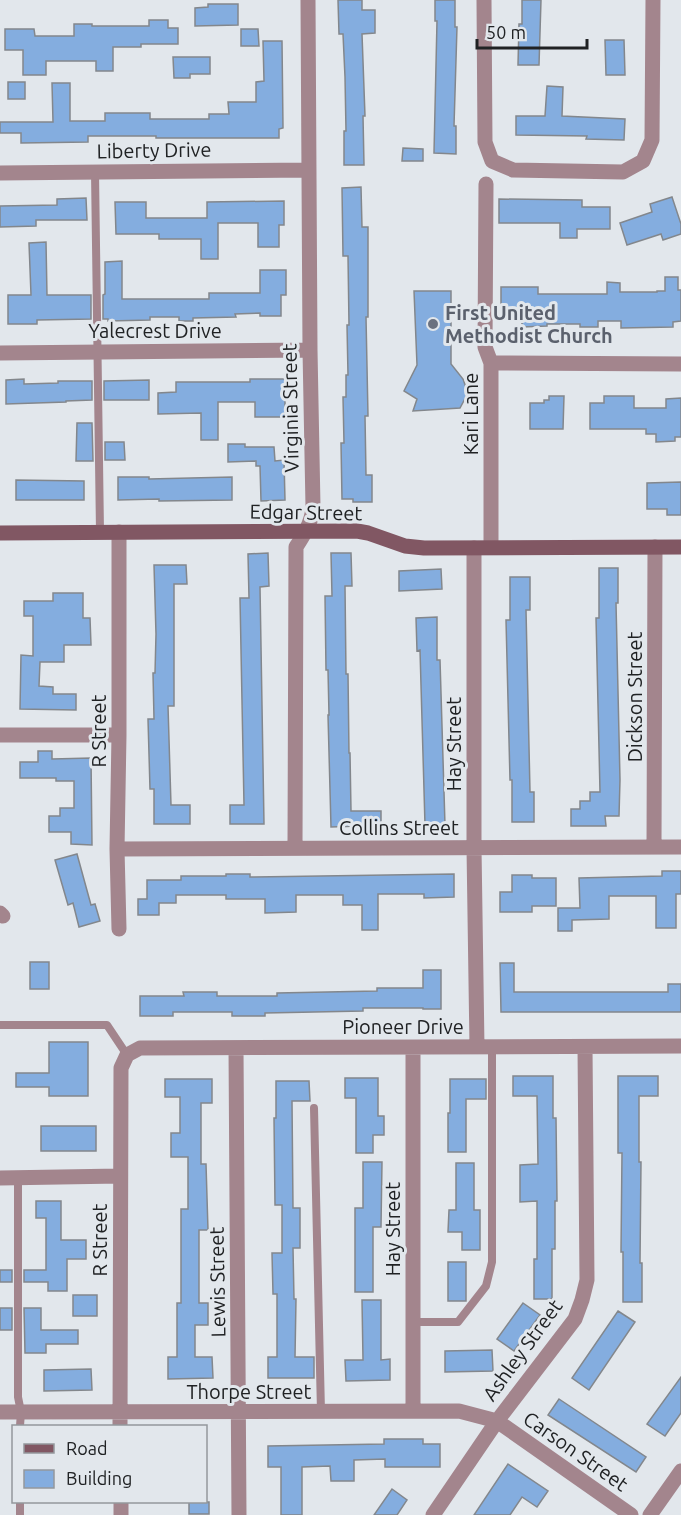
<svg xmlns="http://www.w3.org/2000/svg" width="681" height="1515" viewBox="0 0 681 1515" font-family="Ubuntu,sans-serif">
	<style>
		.building { fill: #84addf; stroke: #83878c; stroke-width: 1.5 }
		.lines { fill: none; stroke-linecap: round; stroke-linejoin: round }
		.lane { stroke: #a3858d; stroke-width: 8 }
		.street { stroke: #a3858d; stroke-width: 15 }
		.secondary { stroke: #815763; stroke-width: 15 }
		.worship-dot { fill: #6b7280; stroke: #e2e7ec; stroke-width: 2 }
		.labels { text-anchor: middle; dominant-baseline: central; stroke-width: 6; stroke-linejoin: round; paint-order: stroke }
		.street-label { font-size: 20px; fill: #202224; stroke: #e2e7ec }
		.worship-label { font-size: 20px; font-weight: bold; fill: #5b616d; stroke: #e2e7ec; text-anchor: start }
	</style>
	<rect width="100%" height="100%" fill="#e2e7ec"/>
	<path class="building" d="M338 0H362V10H375V33L362 34 365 116H363L364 165H344V131H346L345 77 343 34H339Z
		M435 0H455V27H457L454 126H456V154L434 153 437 21H435Z
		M522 0H541L539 65H518L519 24H522Z
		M208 4H238V25L195 26V8L208 7Z
		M149 20H168V28H178V44H141V47H113V71H96V61H46V75H23V50H5V29H34L35 36H74V24H92V26H149Z
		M241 29H258L259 46H241Z
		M605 40H624L625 75H606Z
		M263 41H282L283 128 279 129V138H156V136H88V142L21 143V133H0V122H53L52 83H70V121H105V113H150V119H209V114H229L228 102H256V82L264 81Z
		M173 57H210V74H190V78H174Z
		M8 82H25V99H8Z
		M547 86 563 87 562 116 625 119 624 140 586 139 587 136 516 135V116H545Z
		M403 148 423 149V161H402Z
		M361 187 362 227H368V317H366L368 416H365L366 475H372V502H353V499H342L341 443H344L343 397H346V375H348L347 325H349L348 256H343L342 188Z
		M672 197 681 224V234L663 240 661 234 627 245 620 223 652 212 650 204Z
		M86 198 87 220H36V226L0 227V206L57 205V199Z
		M499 199 582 200V207H610V229H577V238H560V223H499Z
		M284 201V225H279V247H258V223H218V259H201V239H159V234H116L115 202H146V218H207V202Z
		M46 242 47 295H91V319L37 320V324H8V295H31L29 243Z
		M122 261V299H209V293H260V270H286V295H281V316H260V313L235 314 236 317 193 318V321H179V317H150V320L108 321V319H103V295L105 294V262Z
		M665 277H678V290H681V321L673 322V327L621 328V321H598V327H580V324H547V326L522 327V313H501V287H538V294H607V282L620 283V292H657V291H665Z
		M414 291H451V364L463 379 468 393 460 408 413 411 417 399 404 391 417 365Z
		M24 379V384L58 383V381H92V400L66 401V402L6 404V380Z
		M250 379H285V417H255V402H218V440H201V413L158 414V393L176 392V382H250Z
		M149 380V400H104V381Z
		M549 396H564L563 429H530V403H544V400H549Z
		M604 396H634V408H666V399L681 398V437H675V441L656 442V434H646V429H590V403H604Z
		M77 423H92L93 461H76Z
		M105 442H124L125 460H105Z
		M228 444H245V447H274L275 461 284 460 285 500 261 501 260 466H256V461L228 462Z
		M118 477H149V479L232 477V500L159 501V499L118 500Z
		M16 480 84 481V500H16Z
		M681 482V515H667V509H647V483Z
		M268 553 269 586 260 587 264 824H230V805H244L240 598H249L248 554Z
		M331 553H351L352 586H345L346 674H348L349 753H350L351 811H381V828H361V826L331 827 328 715H329L328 670H326L325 596H332Z
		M154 565H186L187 584H174V706H168L171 805H190V824H154V789H150L148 719H154L153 673H155L156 634Z
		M599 568H618V603H616L620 780 619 816H605L606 826H571V809H580V801H590V792H600L596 618H599Z
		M441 569 442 589 399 591V571Z
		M510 577H530V610H526L530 792H534V822H512V780H510L506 620H510Z
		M53 593H83V618H90L91 645H64V662H40L39 686 53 687V694H76V710L20 709 21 655 33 656V616H24V601H53Z
		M437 617V660H440L445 825H425L420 650 417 651 416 618Z
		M38 751H52V759L91 758 92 845 71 844V832H49V816H60V808H74V781H56V778H20V762H38Z
		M77 854 91 905 95 904 100 921 79 927 73 903 68 905 55 860Z
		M662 871H681V894H676V928H656V896H609V919L572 920V931H558V908H580L579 878 662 876Z
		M226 874H250V877L454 874V897L424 898V894H378V930H362V905H343V895H296V912L265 913V899H226V895H176V903H159V915H138V899H147V880H181V876H226Z
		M512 875H532V878H556V906H532V912H500V892H512Z
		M30 962H49V989H30Z
		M500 963H514V992H668V984H681V1012H501Z
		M423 970H441V1009H423V1008H363V1011L265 1013V1016H232V1012H173V1016H140V996H184L183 992H217V996H277V993L377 991V988H423Z
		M49 1042H88V1096H49V1087H16V1073H49Z
		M513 1076H553V1118H556L557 1201H555V1249H552V1299H534V1259H537V1201L520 1202V1165L538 1164 537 1096H513Z
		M618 1076H658V1096H639V1162H641L640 1263H642V1302H623V1252H621L622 1153H618Z
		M345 1078H378V1116H384V1135H373V1153H356V1098H345Z
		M165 1079H212V1103H201V1164H206L208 1230H199V1303H208V1325H195V1357H212L213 1378 168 1379V1357H177V1303H181V1209H188V1157H171V1133H180V1097H165Z
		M450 1079H486V1099H466V1152H448V1113H450Z
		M276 1081H309L310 1101H292L293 1208H300V1248H293L294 1299H296L295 1357H314V1378H268V1357H277V1294H273L272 1253H282V1205H275L274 1118H276Z
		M41 1126H96V1151H41Z
		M363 1162H382L381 1227H373V1292H355V1208H363Z
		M456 1163H474V1210H480V1250H462V1232H448L449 1210H456Z
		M36 1201H61V1240H86V1259H67V1291H48V1282H24V1270H46V1218H36Z
		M448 1262H466V1301H448Z
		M0 1270H12V1282H0Z
		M73 1295H97V1316H73Z
		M362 1300H381V1360L390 1359V1380L346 1381 345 1360H363Z
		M523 1303 540 1315 514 1351 497 1339Z
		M0 1308H12V1330H0Z
		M24 1308H41V1330H78V1344H46V1353H25Z
		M618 1311 635 1322 589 1390 572 1378Z
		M492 1350 493 1371 445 1372V1351Z
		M91 1369 92 1390 44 1391V1370Z
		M681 1377V1413L665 1436 647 1424Z
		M559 1399 646 1457 636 1472 548 1415Z
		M384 1439H423V1444H440V1467H385V1459L354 1460V1481H331L330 1466 302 1467V1515H281V1467H268V1446L384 1444Z
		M508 1464 548 1491 537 1507 522 1497 510 1515H474Z
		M392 1489 407 1500 397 1515H374Z
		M189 1502H209V1514H189Z"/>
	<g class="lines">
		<path class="lane" d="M95 172 100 532
			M0 1025H107L127 1055
			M314 1108 321 1412
			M18 1177V1397L21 1412 20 1426
			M413 1322H458L486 1286 492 1262V1047
			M20 1515V1502"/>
		<path class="street" d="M484 0 485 142 492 161 513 170 623 172 643 161 652 140 653 0
			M0 173 308 170
			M486 184 485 347 491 363
			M0 353 310 350
			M491 547V363L681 364
			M474 548V848L477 1047
			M0 735H119
			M654 847 655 547
			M295 848 296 547C304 535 312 522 313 507L310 350 308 0
			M117 849 681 847
			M0 913 3 916
			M119 929 117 849 119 735V532
			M236 1048 239 1515
			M413 1048V1411
			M0 1178 120 1176
			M0 1412 459 1411 497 1421 631 1515
			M120 1426 121 1068 127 1055 140 1048 681 1046
			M121 1502V1515
			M433 1515 497 1421 575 1319 582 1300 587 1280 585 1047
			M650 1515 681 1471"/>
		<path class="secondary" d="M0 533 357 531 368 533 405 546 424 548 681 547"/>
	</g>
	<circle class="worship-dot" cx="433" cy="324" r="6"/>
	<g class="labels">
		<g class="street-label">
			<text transform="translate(154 150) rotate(-1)">Liberty Drive</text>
			<text x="155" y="330">Yalecrest Drive</text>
			<text transform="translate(290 408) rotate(-91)">Virginia Street</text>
			<text transform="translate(470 414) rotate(-90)">Kari Lane</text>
			<text transform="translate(306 512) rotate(1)">Edgar Street</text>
			<text transform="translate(634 697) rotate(-90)">Dickson Street</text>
			<text transform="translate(98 731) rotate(-90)">R Street</text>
			<text transform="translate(453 744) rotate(-90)">Hay Street</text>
			<text x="399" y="827">Collins Street</text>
			<text x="403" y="1026">Pioneer Drive</text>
			<text transform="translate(392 1229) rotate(-90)">Hay Street</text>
			<text transform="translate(99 1240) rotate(-90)">R Street</text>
			<text transform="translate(217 1282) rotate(-91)">Lewis Street</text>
			<text transform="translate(522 1350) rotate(-54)">Ashley Street</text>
			<text x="249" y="1391">Thorpe Street</text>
			<text transform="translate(576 1451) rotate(35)">Carson Street</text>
		</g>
		<g class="worship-label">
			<text x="445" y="312">First United<tspan x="445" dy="23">Methodist Church</tspan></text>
		</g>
	</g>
	<rect x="12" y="1425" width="195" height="78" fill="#e2e7ec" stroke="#94989c" stroke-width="1.5"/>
	<rect x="24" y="1444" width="30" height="9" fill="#815763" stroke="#94989c" stroke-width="1.5"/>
	<text x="66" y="1455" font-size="18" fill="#202224">Road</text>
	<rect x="24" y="1470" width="30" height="18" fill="#84addf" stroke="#94989c" stroke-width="1.5"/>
	<text x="66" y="1485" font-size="18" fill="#202224">Building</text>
	<path d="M477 39v9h110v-9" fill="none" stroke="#202224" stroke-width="3"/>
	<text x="486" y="39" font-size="18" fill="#202224" stroke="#e2e7ec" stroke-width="4.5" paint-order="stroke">50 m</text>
</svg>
